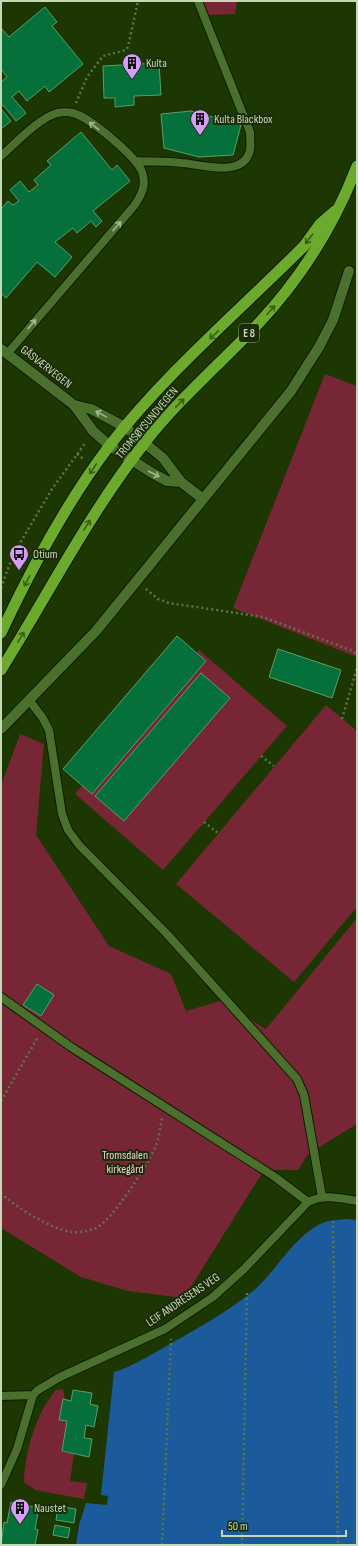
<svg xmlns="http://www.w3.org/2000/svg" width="358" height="1546" viewBox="0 0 358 1546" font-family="'Sofia Sans Condensed',sans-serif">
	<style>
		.green { fill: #772636 }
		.water { fill: #1b5b9b }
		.building { fill: #06703a; stroke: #589f6e }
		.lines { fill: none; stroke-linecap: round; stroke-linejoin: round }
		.service-casing { stroke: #0b1c00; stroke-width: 10 }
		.minor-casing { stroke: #0b1c00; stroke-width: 12 }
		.trunk-casing { stroke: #0b1c00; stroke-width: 13 }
		.path { stroke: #5e7547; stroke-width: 2.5; stroke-dasharray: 2 3; stroke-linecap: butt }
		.service { stroke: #4b6f2c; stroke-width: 8 }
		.minor { stroke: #4b6f2c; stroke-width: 10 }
		.trunk { stroke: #6caa2d; stroke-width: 11 }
		.oneway { stroke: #a0b98d }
		.oneway2 { stroke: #3a5e16 }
		.labels { text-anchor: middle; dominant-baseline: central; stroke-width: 4; stroke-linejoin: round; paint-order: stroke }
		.shield { fill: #192b07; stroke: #91a582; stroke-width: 1 }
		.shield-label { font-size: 11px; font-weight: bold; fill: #c5d9b6 }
		.poi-label { font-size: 12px; fill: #c5d9b6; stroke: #192b07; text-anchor: start }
		.street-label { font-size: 12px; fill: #c5d9b6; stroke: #192b07 }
		.park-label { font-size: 12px; fill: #ecccce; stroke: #192b07 }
	</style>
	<rect width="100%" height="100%" fill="#1d3702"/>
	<path class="green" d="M202 1H237L235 14 209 15Z
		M325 374 357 386V657L233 608Z
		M199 650 287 726 163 870 75 794Z
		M326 705 357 731V907L294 982 176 884Z
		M20 734 44 744 36 835 109 946 171 974 186 1011 220 1001 266 1029 357 918V1124L308 1154 298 1170H264L184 1298 128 1291 81 1277 1 1228V785Z
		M63 1389 65 1400 61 1420 68 1422 62 1452 74 1454 70 1481 87 1483 84 1499 35 1490 24 1482C25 1452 36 1413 56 1390Z"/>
	<path class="water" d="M346 1219 357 1220V1545H76L79 1525 86 1503 107 1505 108 1496 101 1495 114 1372C131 1367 147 1357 163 1348 193 1331 226 1313 253 1291 277 1271 297 1230 328 1221 333 1220 340 1220 346 1219Z"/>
	<path class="building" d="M45 7 57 22 52 26 83 64 49 92 45 86 27 101 19 91 12 97 26 113 16 121 3 105 1 106V82L7 77 1 69V28L9 37Z
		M159 63 161 95 134 96V105L115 107V98H104L103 66Z
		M1 109 11 121 1 129Z
		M191 111 241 125 233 155 199 157 164 148 161 114Z
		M81 132 112 170 117 165 130 181 93 211 102 221 96 227 91 221 77 233 73 228 55 242 72 257 55 277 37 262 6 298 1 293V209L8 201 13 205 19 201 10 190 20 181 29 192 38 185 34 180 51 165 47 161Z
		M177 636 206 661 92 794 63 769Z
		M278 649 341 670 332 698 269 677Z
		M201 673 230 698 124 821 95 796Z
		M37 984 54 995 41 1016 23 1005Z
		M73 1390 92 1393 90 1404 98 1406 94 1427 86 1425 84 1438 92 1439 89 1457 62 1451 67 1421 59 1420 63 1399 71 1401Z
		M11 1502 39 1508 35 1529 38 1530 35 1545H1L4 1522 7 1523Z
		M58 1506 76 1509 74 1523 56 1520Z
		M55 1525 70 1528 68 1538 53 1535Z"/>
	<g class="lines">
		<defs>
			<path id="service" d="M1 156C16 143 39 118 57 113 61 112 69 112 73 113 89 117 137 157 142 172 147 185 141 196 134 206L7 354
				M136 161C151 162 167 161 182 163 200 164 244 179 250 150 251 145 250 138 250 132L198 1
				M29 700 42 717 49 730 62 814 68 830 79 845 167 934 297 1079 304 1095 322 1197
				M1 997 71 1047 275 1177 308 1202
				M1 1396 33 1395 38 1390 60 1377 165 1329 213 1297 244 1269 308 1202C324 1194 339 1198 357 1201
				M1 1485 17 1449 33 1395"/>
			<path id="minor" d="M1 349 74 405 93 431 110 446 152 473 167 481 181 482
				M74 405 91 409 125 427 163 458 181 482 203 499
				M1 729 96 631 291 391 319 347 333 320 349 271"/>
			<path id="trunk" d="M1 633C30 571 69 499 110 445 167 372 239 311 304 246L320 224 335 211
				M1 670C49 593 90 512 146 441 180 398 221 363 258 324 303 276 334 226 357 166"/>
		</defs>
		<use href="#service" class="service-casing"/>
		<use href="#minor" class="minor-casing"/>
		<use href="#trunk" class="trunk-casing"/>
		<path class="path" d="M76 103 87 77 103 56 126 50 128 47 138 1
			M77 454 85 460
			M1 588 13 555 52 489 86 442
			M146 589 158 599 169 603 263 617 353 651 357 655
			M342 719 357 668
			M261 756 274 766
			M204 822 218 833
			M1 1101 38 1037
			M1 1193C13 1206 55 1231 72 1232 78 1233 88 1231 94 1229 111 1223 145 1168 154 1150 159 1140 160 1128 162 1118
			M333 1221 338 1545
			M162 1545 171 1339
			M242 1545 247 1292"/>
		<use href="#service" class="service"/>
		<use href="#minor" class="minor"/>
		<use href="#trunk" class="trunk"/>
	</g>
	<defs><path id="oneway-shaft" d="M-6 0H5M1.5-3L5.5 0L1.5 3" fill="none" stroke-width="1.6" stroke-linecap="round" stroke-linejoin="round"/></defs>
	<g class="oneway">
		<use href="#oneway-shaft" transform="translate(94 126) rotate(-142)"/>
		<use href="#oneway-shaft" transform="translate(117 226) rotate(-49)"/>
		<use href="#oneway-shaft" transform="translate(32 324) rotate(-50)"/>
		<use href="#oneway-shaft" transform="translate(101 414) rotate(-151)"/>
		<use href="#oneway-shaft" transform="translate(154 474) rotate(27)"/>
	</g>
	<g class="oneway2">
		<use href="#oneway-shaft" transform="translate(309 239) rotate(127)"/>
		<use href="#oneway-shaft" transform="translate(271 310) rotate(-48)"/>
		<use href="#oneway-shaft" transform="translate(214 335) rotate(136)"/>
		<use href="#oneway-shaft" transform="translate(180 403) rotate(-46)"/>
		<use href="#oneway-shaft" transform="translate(93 469) rotate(123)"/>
		<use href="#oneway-shaft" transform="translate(87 525) rotate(-58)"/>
		<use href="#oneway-shaft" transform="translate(27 581) rotate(117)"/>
		<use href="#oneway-shaft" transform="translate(21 637) rotate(-59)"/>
	</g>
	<defs>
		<symbol id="building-pin" viewBox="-11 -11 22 30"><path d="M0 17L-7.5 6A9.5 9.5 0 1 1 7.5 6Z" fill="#d79bf9" stroke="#192b07"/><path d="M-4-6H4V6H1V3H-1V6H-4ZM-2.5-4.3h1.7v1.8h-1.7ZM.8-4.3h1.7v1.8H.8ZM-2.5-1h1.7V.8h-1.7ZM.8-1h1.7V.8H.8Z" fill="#111"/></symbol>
		<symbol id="bus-pin" viewBox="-11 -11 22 30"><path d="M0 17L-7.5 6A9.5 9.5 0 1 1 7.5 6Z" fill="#d79bf9" stroke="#192b07"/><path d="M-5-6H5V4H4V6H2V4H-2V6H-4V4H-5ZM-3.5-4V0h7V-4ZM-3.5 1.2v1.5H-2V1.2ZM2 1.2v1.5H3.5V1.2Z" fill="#111"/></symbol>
	</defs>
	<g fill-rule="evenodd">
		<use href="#building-pin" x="121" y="52" width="22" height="30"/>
		<use href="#building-pin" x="189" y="108" width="22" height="30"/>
		<use href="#bus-pin" x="8" y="543" width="22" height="30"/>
		<use href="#building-pin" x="9" y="1497" width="22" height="30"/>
	</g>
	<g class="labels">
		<rect class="shield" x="239" y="324" width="20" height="18" rx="3"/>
		<g class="shield-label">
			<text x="249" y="333">E 8</text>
		</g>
		<g class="poi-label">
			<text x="146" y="63">Kulta</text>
			<text x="214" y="119">Kulta Blackbox</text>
			<text x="33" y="554">Otium</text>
			<text x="34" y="1508">Naustet</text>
		</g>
		<g class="street-label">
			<text transform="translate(46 367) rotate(38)">GÅSVÆRVEGEN</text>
			<text transform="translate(147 423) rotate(-50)">TROMSØYSUNDVEGEN</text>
			<text transform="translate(183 1300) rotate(-34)">LEIF ANDRESENS VEG</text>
		</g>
		<g class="park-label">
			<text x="125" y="1155">Tromsdalen<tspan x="125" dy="14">kirkegård</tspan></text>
		</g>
	</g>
	<rect width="358" height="1546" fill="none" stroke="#c5d9b6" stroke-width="4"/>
	<path d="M222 1530v6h124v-6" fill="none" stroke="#c5d9b6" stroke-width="2"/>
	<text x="228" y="1530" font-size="12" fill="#c5d9b6" stroke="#192b07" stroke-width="3" paint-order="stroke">50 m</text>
</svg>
